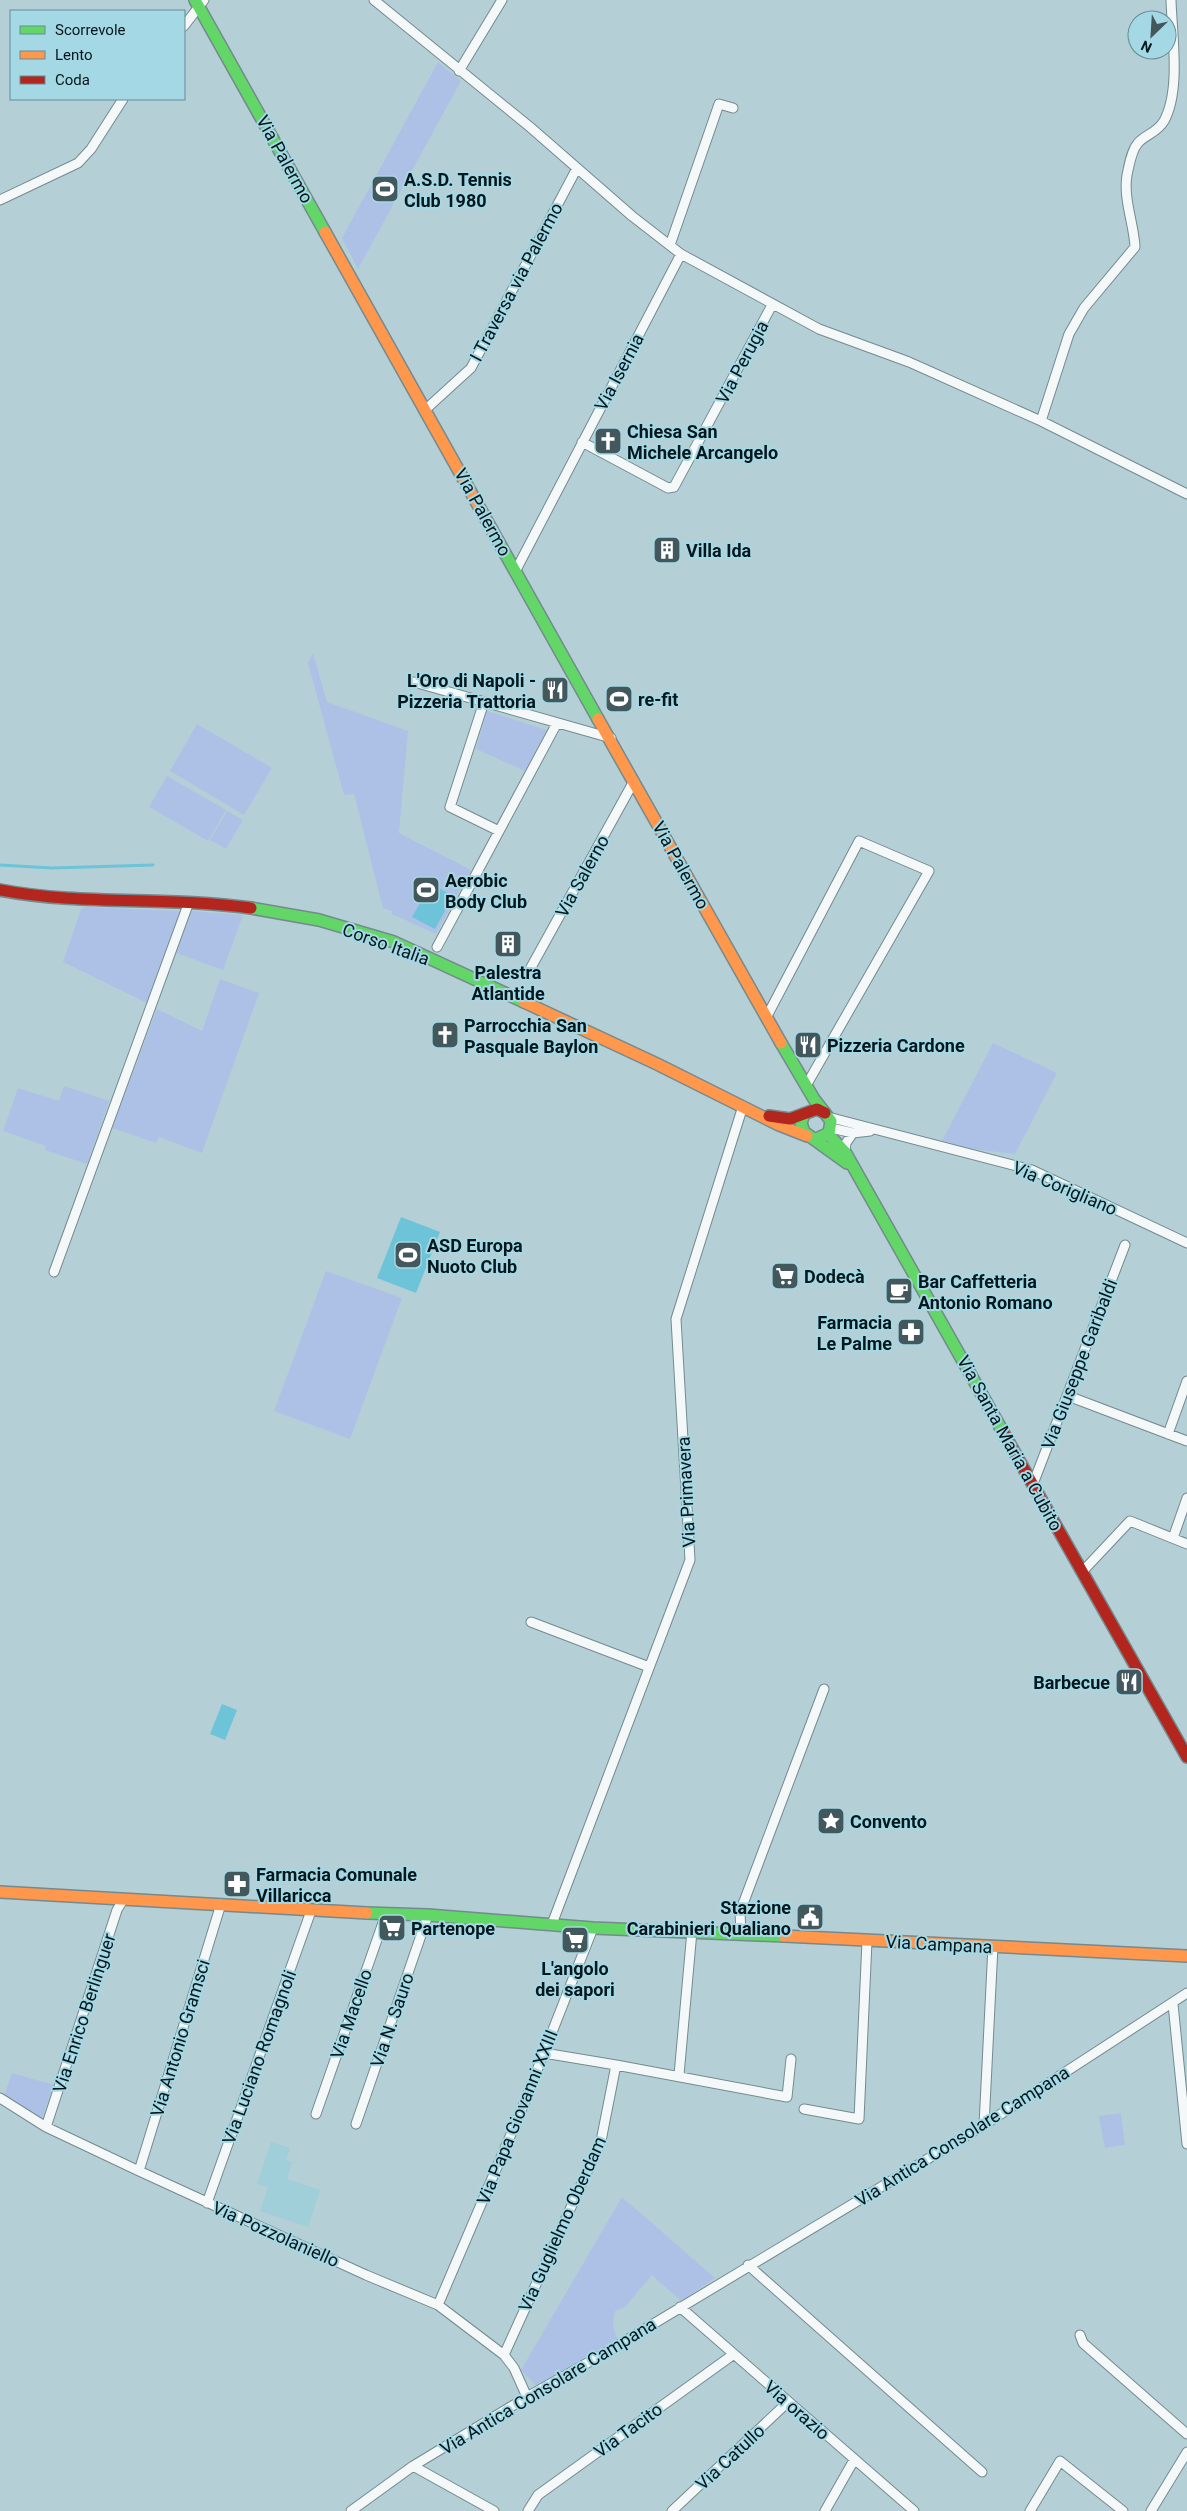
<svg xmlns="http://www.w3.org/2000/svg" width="1187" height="2511" viewBox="0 0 1187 2511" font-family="Roboto,sans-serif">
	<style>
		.built { fill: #a0ced9 }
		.green { fill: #adc1e6 }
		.water { fill: #6dc3d8 }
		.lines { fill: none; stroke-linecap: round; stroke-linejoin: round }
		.stream { stroke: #6dc3d8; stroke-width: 3 }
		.street-casing { stroke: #748a8e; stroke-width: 11 }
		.fast-casing { stroke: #748a8e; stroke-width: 14 }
		.slow-casing { stroke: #748a8e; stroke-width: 14 }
		.jam-casing { stroke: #748a8e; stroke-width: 14 }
		.street { stroke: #f4f8f9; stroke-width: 9 }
		.fast { stroke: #63d668; stroke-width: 11 }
		.slow { stroke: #ff974d; stroke-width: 11 }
		.jam { stroke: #b3261e; stroke-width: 11 }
		.labels { text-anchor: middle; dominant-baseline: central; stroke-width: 4; stroke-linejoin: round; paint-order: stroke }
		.street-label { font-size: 18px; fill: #04171c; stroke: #a5d8e5 }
		.poi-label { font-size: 18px; font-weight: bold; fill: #04171c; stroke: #a5d8e5; text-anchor: start }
	</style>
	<rect width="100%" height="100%" fill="#b4d0d6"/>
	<path class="built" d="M271 2142 290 2148 286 2160 292 2162 287 2179 320 2190 308 2227 260 2211 268 2187 257 2184Z"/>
	<path class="green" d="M438 62 461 81 358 269 342 238Z
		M313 653 327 702 408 731 399 833 471 870 436 934 392 914V911L383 908 354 794 344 795 308 663Z
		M487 711 547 730 525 771 476 749Z
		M197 724 272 768 244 815 170 771Z
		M167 776 226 810 208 841 149 807Z
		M227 811 243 820 226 849 210 840Z
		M86 907 180 911 147 1003 63 962 81 909Z
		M192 911 243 915 223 970 176 953Z
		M220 979 259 993 202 1153 159 1137 156 1143 112 1128 157 1009 202 1031Z
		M993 1043 1057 1073 1015 1154 971 1149 941 1143Z
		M64 1086 109 1101 87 1164 45 1150 46 1146 3 1131 18 1088 59 1101Z
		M326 1271 402 1298 350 1439 274 1411Z
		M12 2073 54 2085 42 2118 4 2096Z
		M1121 2113 1125 2145 1105 2148 1099 2116Z
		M622 2197 715 2278 681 2301 652 2275 625 2307 615 2311 613 2326 617 2339 536 2386 521 2370Z"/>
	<path class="water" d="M431 884 453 896 435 929 412 917Z
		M401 1217 440 1232 416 1293 377 1278Z
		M222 1704 237 1710 225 1740 210 1734Z"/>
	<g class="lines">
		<path class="stream" d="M0 865 52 868 153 865"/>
		<defs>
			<path id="street" d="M374 0 530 127 632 216 681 254 819 329 909 362 1041 421 1187 494
				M184 26 204 0
				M459 71 502 0
				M0 200 78 163 91 149 123 99
				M670 245 719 104 733 108
				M425 410 471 368 577 168
				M1041 421 1069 334 1084 308 1135 247C1134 224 1123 199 1127 175 1129 166 1131 151 1138 143 1146 134 1157 133 1164 121 1181 90 1172 35 1171 0
				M582 442 668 488 674 487 772 305
				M516 570 681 254
				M414 682 611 738
				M484 702 450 807 499 831
				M437 947 557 723
				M529 971 634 781
				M766 1018 859 841 929 871 807 1084
				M828 1117 1032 1170 1187 1243
				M831 1128 853 1133 870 1131
				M845 1152 846 1143 853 1133
				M54 1272 189 902
				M1068 1396 1187 1441
				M1168 1434 1187 1381
				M1033 1484 1125 1245
				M1173 1538 1187 1498
				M1082 1572 1130 1521 1187 1544
				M531 1622 649 1667
				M552 1924 690 1560 676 1319 743 1106
				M741 1933 740 1912 824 1689
				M1173 2004 1187 2144
				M544 2053 616 2065
				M679 2075 692 1931
				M0 2098 46 2127 139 2171 366 2275 438 2305 504 2355 514 2368 527 2397
				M804 2109 859 2119 867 1941
				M316 2114 386 1914
				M356 2124 428 1915
				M984 2125 993 1946
				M46 2127 117 1910 123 1900
				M139 2171 221 1904
				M207 2203 311 1911
				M748 2265 982 2472
				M438 2305 523 2106 593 1928
				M680 2307 914 2511
				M1080 2335 1083 2343 1187 2434
				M504 2355 601 2141 616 2065 787 2097 791 2059
				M413 2466 494 2511
				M351 2511 413 2466 527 2397 605 2353 984 2125 1187 1993
				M528 2511 538 2495 734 2354
				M672 2511 788 2402
				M825 2511 854 2460
				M1030 2511 1060 2461 1123 2511
				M1151 2511 1187 2452"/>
			<path id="fast" d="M195 0 325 232
				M492 530 598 719
				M251 908 319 920 394 942 524 1002
				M781 1043 814 1099 831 1121 829 1133 816 1139
				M804 1114 801 1123 804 1132 847 1163
				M828 1134 845 1152 1003 1432
				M367 1913 428 1915 593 1928 784 1936"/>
			<path id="slow" d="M325 232 492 530
				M598 719 781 1043
				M524 1002 657 1064 779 1125 807 1136
				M0 1892 367 1913
				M784 1936 1187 1956"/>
			<path id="jam" d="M0 890C83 906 168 896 251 908
				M769 1116 790 1119 817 1109 825 1113
				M1003 1432 1187 1757"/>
		</defs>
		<use href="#street" class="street-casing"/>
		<use href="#fast" class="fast-casing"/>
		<use href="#slow" class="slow-casing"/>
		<use href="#jam" class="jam-casing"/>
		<use href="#street" class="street"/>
		<use href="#fast" class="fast"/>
		<use href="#slow" class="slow"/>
		<use href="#jam" class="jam"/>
	</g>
	<defs>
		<symbol id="stadium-square" viewBox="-11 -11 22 22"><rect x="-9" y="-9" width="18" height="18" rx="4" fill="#42585d" stroke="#a5d8e5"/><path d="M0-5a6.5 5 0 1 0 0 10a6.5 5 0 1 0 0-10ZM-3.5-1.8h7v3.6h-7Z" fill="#fff"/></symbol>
		<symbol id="church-square" viewBox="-11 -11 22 22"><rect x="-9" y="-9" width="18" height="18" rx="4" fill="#42585d" stroke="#a5d8e5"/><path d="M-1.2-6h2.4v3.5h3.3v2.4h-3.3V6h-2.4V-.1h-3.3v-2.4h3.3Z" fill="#fff"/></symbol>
		<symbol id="building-square" viewBox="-11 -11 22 22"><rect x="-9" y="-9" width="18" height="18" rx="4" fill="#42585d" stroke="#a5d8e5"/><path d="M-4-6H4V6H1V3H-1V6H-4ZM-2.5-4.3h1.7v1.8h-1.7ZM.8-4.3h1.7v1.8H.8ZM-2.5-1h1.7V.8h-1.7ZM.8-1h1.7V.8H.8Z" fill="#fff"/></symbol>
		<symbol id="restaurant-square" viewBox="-11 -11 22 22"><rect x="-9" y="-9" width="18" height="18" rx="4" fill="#42585d" stroke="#a5d8e5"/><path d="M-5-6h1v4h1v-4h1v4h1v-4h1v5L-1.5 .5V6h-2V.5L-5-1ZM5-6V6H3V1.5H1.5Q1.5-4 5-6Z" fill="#fff"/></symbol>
		<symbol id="supermarket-square" viewBox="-11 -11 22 22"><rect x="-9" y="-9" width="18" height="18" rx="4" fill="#42585d" stroke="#a5d8e5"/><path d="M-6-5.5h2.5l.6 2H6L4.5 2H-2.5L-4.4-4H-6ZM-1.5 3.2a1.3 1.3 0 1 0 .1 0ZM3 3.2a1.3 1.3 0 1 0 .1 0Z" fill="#fff"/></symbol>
		<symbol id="cafe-square" viewBox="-11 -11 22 22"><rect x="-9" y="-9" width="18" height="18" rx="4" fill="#42585d" stroke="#a5d8e5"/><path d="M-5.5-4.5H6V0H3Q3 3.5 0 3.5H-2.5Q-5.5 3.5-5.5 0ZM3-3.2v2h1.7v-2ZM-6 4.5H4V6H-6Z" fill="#fff"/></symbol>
		<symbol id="pharmacy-square" viewBox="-11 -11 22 22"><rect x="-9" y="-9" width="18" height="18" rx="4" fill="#42585d" stroke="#a5d8e5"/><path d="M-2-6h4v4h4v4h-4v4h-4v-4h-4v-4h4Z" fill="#fff"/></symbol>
		<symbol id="sight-square" viewBox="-11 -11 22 22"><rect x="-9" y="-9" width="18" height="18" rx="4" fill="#42585d" stroke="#a5d8e5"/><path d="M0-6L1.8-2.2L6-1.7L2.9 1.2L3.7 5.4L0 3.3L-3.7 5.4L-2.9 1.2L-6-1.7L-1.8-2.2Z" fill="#fff"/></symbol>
		<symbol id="civic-square" viewBox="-11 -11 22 22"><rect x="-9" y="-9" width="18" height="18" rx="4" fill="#42585d" stroke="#a5d8e5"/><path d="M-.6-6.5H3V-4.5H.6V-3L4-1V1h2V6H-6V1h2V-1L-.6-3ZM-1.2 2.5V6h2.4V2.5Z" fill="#fff"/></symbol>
	</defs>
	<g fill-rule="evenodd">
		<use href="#stadium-square" x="369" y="173" width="32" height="32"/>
		<use href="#church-square" x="592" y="425" width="32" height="32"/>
		<use href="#building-square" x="651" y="534" width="32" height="32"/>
		<use href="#restaurant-square" x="539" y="674" width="32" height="32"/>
		<use href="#stadium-square" x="603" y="683" width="32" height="32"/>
		<use href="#stadium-square" x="410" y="874" width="32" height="32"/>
		<use href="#building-square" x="492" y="928" width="32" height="32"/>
		<use href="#church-square" x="429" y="1019" width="32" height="32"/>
		<use href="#restaurant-square" x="792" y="1029" width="32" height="32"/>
		<use href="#stadium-square" x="392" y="1239" width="32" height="32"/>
		<use href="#supermarket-square" x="769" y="1260" width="32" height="32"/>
		<use href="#cafe-square" x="883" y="1275" width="32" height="32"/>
		<use href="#pharmacy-square" x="895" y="1316" width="32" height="32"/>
		<use href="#restaurant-square" x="1113" y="1666" width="32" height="32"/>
		<use href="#sight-square" x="815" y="1805" width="32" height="32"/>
		<use href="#pharmacy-square" x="221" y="1868" width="32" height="32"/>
		<use href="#civic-square" x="794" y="1901" width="32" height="32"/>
		<use href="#supermarket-square" x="376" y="1912" width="32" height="32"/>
		<use href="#supermarket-square" x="559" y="1924" width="32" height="32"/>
	</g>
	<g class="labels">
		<g class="street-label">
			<text transform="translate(285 159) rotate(61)">Via Palermo</text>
			<text transform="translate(516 282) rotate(-62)">I Traversa via Palermo</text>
			<text transform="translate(742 362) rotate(-62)">Via Perugia</text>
			<text transform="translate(619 372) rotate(-62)">Via Isernia</text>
			<text transform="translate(483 512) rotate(61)">Via Palermo</text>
			<text transform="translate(681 865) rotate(61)">Via Palermo</text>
			<text transform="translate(582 876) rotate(-61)">Via Salerno</text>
			<text transform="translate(386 944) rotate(20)">Corso Italia</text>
			<text transform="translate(1065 1188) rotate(23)">Via Corigliano</text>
			<text transform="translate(1079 1364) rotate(-69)">Via Giuseppe Garibaldi</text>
			<text transform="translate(1010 1443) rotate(61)">Via Santa Maria a Cubito</text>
			<text transform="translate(686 1492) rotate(-93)">Via Primavera</text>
			<text transform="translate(939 1944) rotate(3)">Via Campana</text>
			<text transform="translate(84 2013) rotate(-72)">Via Enrico Berlinguer</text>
			<text transform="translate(351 2014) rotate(-71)">Via Macello</text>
			<text transform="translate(392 2020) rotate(-71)">Via N. Sauro</text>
			<text transform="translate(180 2038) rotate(-73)">Via Antonio Gramsci</text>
			<text transform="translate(259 2057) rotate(-70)">Via Luciano Romagnoli</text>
			<text transform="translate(517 2117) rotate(-68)">Via Papa Giovanni XXIII</text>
			<text transform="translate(962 2136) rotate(-32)">Via Antica Consolare Campana</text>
			<text transform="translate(562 2224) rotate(-66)">Via Guglielmo Oberdam</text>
			<text transform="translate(276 2234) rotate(24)">Via Pozzolaniello</text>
			<text transform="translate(548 2386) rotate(-31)">Via Antica Consolare Campana</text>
			<text transform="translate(797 2410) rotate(41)">Via orazio</text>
			<text transform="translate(628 2430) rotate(-36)">Via Tacito</text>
			<text transform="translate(730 2457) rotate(-43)">Via Catullo</text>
		</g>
		<g class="poi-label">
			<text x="404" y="179">A.S.D. Tennis<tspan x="404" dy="21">Club 1980</tspan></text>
			<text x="627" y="431">Chiesa San<tspan x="627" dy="21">Michele Arcangelo</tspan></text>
			<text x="686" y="550">Villa Ida</text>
			<text x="536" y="680" text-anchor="end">L'Oro di Napoli -<tspan x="536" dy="21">Pizzeria Trattoria</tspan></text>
			<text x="638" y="699">re-fit</text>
			<text x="445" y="880">Aerobic<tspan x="445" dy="21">Body Club</tspan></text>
			<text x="508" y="972" text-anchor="middle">Palestra<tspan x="508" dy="21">Atlantide</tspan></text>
			<text x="464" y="1025">Parrocchia San<tspan x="464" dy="21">Pasquale Baylon</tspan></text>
			<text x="827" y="1045">Pizzeria Cardone</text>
			<text x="427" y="1245">ASD Europa<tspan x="427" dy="21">Nuoto Club</tspan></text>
			<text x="804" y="1276">Dodecà</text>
			<text x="918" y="1281">Bar Caffetteria<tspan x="918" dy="21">Antonio Romano</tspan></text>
			<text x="892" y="1322" text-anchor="end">Farmacia<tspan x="892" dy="21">Le Palme</tspan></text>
			<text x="1110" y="1682" text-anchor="end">Barbecue</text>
			<text x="850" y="1821">Convento</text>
			<text x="256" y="1874">Farmacia Comunale<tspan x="256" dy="21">Villaricca</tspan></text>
			<text x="791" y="1907" text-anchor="end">Stazione<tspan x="791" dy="21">Carabinieri Qualiano</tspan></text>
			<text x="411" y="1928">Partenope</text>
			<text x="575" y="1968" text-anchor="middle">L'angolo<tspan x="575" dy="21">dei sapori</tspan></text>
		</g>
	</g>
	<rect x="10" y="10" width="175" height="90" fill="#a5d8e5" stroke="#658b95"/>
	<rect x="20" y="26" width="25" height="8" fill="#63d668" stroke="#658b95"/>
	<text x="55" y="35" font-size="15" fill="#04171c">Scorrevole</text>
	<rect x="20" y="51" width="25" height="8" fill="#ff974d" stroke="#658b95"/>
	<text x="55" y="60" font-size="15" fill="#04171c">Lento</text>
	<rect x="20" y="76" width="25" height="8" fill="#b3261e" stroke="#658b95"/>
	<text x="55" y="85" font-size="15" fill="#04171c">Coda</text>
	<g transform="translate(1152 35) rotate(205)"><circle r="24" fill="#a5d8e5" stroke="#658b95"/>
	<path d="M0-4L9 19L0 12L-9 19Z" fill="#42585d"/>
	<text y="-8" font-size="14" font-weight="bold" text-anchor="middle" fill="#04171c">N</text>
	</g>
</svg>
